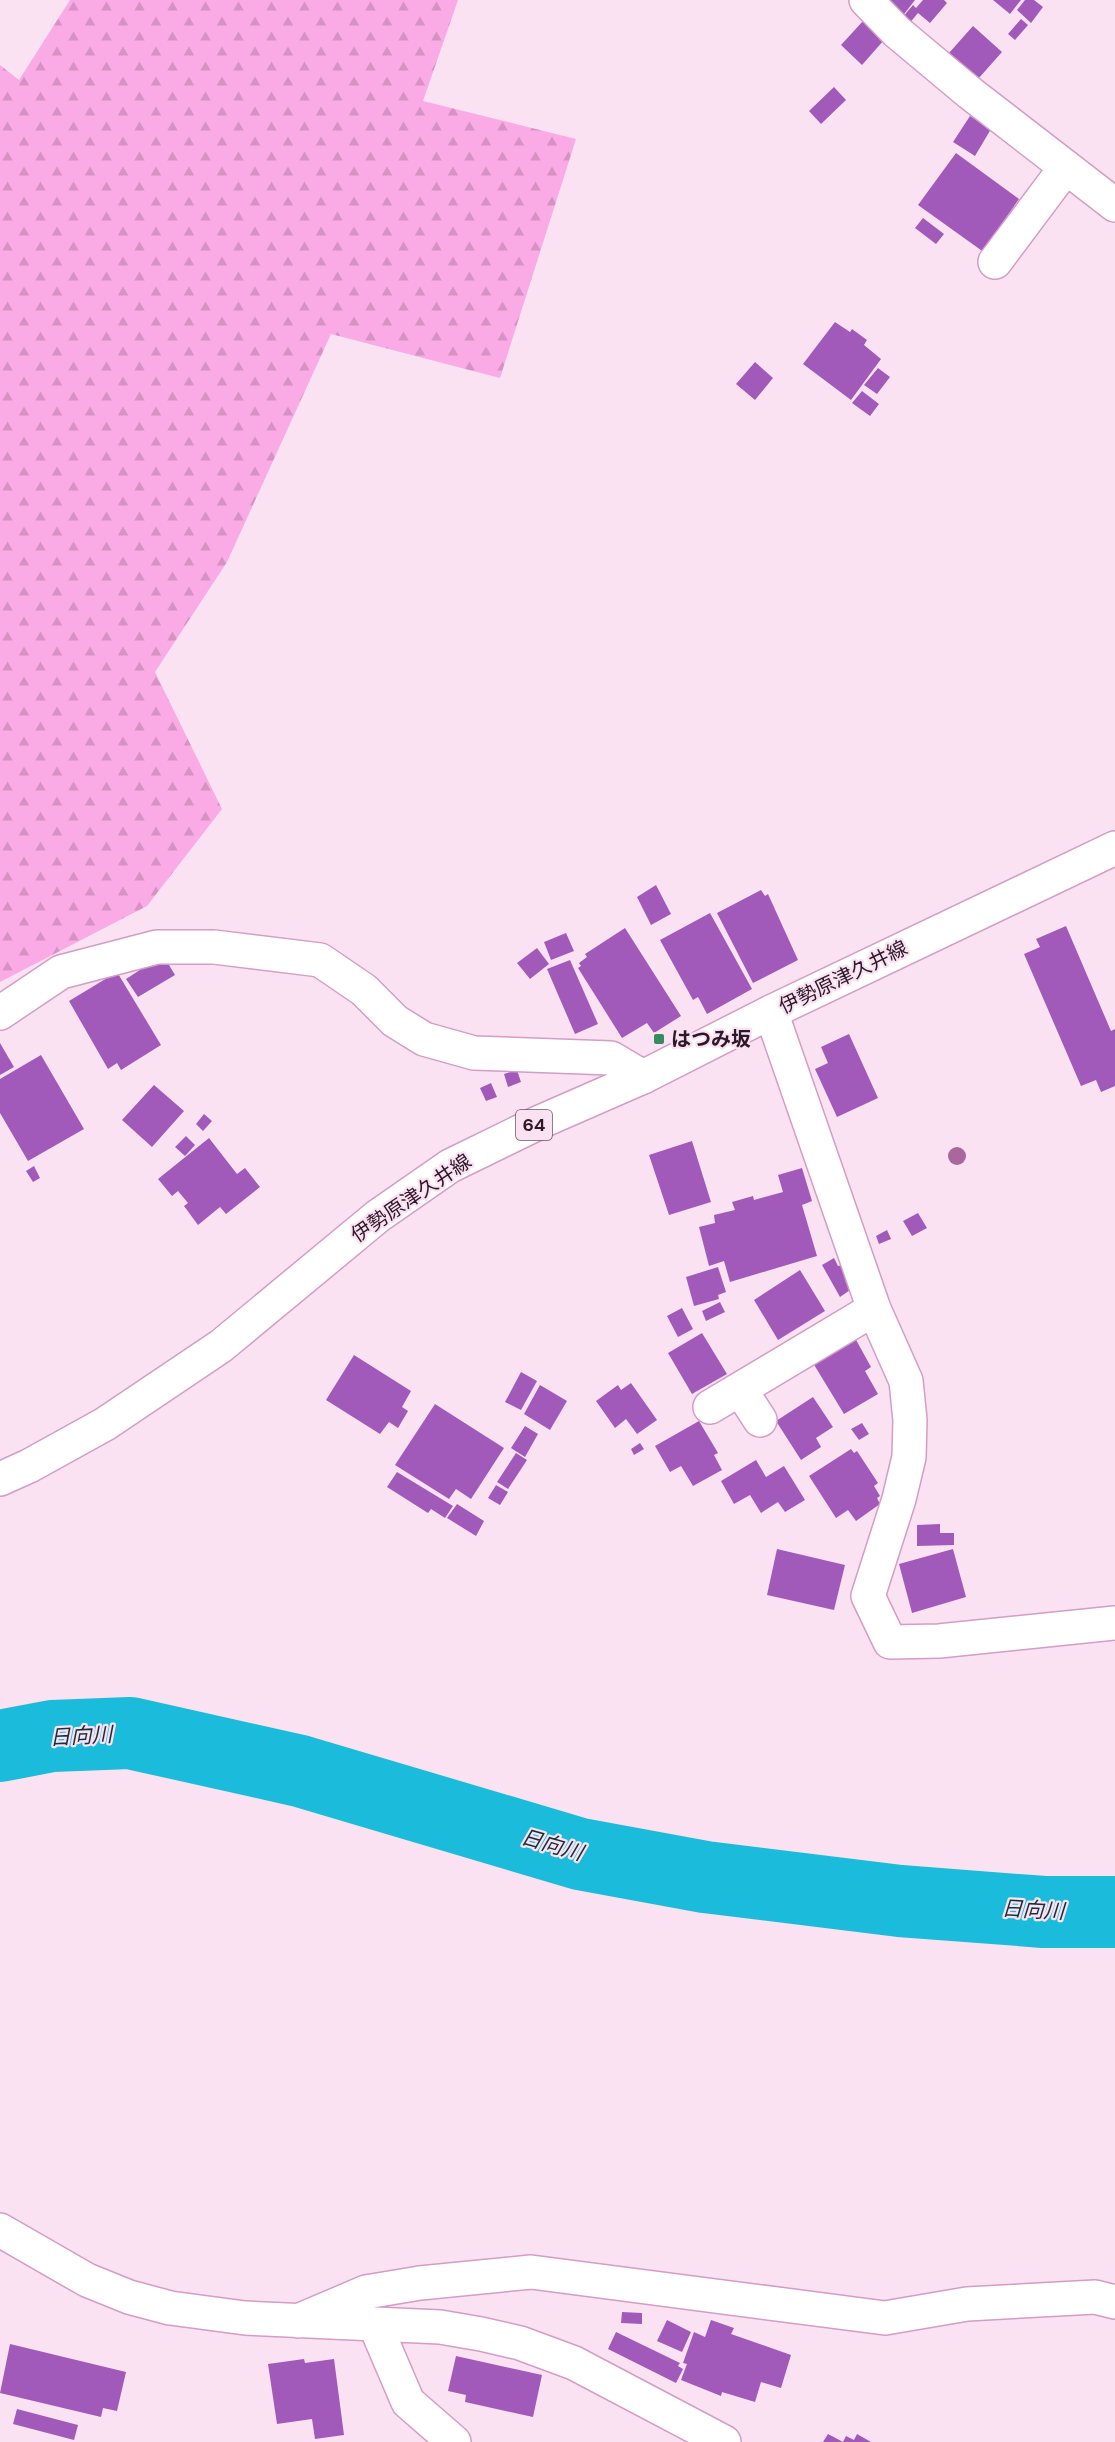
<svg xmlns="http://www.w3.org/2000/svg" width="1115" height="2442" viewBox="0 0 1115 2442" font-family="'DM Sans','Noto Sans JP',sans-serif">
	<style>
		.forest { fill: url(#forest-firs) }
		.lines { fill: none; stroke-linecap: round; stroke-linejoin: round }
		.river { stroke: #1bbbdc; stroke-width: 72 }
		.building { fill: #a15aba }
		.street-casing { stroke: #d59cc5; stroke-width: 36 }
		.primary-casing { stroke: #d59cc5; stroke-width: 36 }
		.street { stroke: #fff; stroke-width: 33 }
		.primary { stroke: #fff; stroke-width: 33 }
		.tree { fill: #a9679d }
		.poi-dot { fill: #378c5f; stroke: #fae2f3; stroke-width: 2 }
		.labels { text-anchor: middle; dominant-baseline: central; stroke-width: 4.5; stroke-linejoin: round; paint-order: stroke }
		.shield { fill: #fae2f3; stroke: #6a5565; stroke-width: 1.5 }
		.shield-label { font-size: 18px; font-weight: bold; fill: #2d1828 }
		.street-label { font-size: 20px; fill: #2d1828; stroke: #fae2f3 }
		.poi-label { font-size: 20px; font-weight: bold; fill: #2d1828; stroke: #fae2f3; text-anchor: start }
		.water-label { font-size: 21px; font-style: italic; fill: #143139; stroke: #fae2f3 }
	</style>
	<defs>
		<pattern id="forest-firs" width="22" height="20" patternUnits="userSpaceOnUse" patternTransform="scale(1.5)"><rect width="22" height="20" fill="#faaae5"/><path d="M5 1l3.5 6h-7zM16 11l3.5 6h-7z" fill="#d792c4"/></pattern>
	</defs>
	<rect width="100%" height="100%" fill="#fae2f3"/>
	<path class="forest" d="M70 0H458L423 101 576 139 500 378 331 334 227 562 155 672 222 809 147 906 0 982V65L19 80Z"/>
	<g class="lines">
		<path class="river" d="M0 1746 52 1736 130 1733 300 1771 580 1854 705 1877 900 1901 1044 1912H1115"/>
	</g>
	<path class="building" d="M878 0H915L901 18Z
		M923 0H944L947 3 930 23 918 13 908 25 901 19 913 5 916 8Z
		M993 0H1021L1010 14Z
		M1025 0H1034L1043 7 1031 23 1017 10Z
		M1021 19 1028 25 1015 40 1008 34Z
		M863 21 884 40 862 65 841 45Z
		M973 26 1002 52 978 79 949 53Z
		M834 87 846 100 821 124 809 111Z
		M970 116 991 129 975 156 953 142Z
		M956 153 1019 199 998 229 1001 231 985 253 918 205Z
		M923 218 944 234 936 244 915 228Z
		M835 322 850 332 852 329 867 340 864 345 881 359 851 400 803 364Z
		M755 362 773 378 755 400 736 384Z
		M878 368 890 377 877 394 864 385Z
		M862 391 879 404 870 416 852 403Z
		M656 885 671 914 651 925 637 897Z
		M761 890 765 896 768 894 798 960 753 983 717 913Z
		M710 913 752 989 707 1014 698 997 693 1000 660 940Z
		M1066 926 1111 1031 1115 1029V1086L1101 1092 1096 1080 1081 1086 1024 954 1040 947 1036 939Z
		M625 928 681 1016 654 1033 647 1023 622 1038 578 968 581 966 579 963 587 957 585 954Z
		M566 933 574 951 551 960 544 942Z
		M537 948 549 964 530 979 517 963Z
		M163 955 175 975 138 997 126 979Z
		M570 960 598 1024 575 1034 547 969Z
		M117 972 161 1045 121 1070 117 1063 108 1069 69 1001Z
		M849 1034 878 1098 837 1117 815 1069 828 1063 821 1047Z
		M0 1043 14 1067 0 1075Z
		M41 1055 84 1129 28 1161 0 1113V1079Z
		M517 1070 521 1082 508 1087 504 1074Z
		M491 1083 497 1097 486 1101 480 1088Z
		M154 1085 184 1111 152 1147 122 1120Z
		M204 1114 212 1121 203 1131 196 1124Z
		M186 1136 195 1145 185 1156 175 1147Z
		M209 1138 237 1174 245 1168 260 1187 226 1214 220 1207 198 1225 184 1206 188 1203 178 1191 172 1196 158 1179Z
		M692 1141 711 1202 669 1215 649 1155Z
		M34 1166 40 1178 33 1182 26 1171Z
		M802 1168 812 1201 802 1205 817 1256 730 1282 724 1261 709 1266 699 1227 715 1223 714 1215 735 1210 732 1202 753 1196 754 1200 783 1192 778 1175Z
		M918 1213 927 1228 912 1236 903 1221Z
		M887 1230 891 1239 879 1244 876 1236Z
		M834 1258 838 1266 844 1265 853 1288 840 1297 822 1265Z
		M718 1267 726 1292 718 1295 719 1299 694 1306 686 1277Z
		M800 1270 825 1311 778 1340 754 1300Z
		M720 1302 725 1312 706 1321 702 1311Z
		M682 1308 693 1329 678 1337 667 1316Z
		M702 1333 727 1374 692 1394 668 1353Z
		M855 1338 871 1367 865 1371 878 1394 844 1414 813 1363Z
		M354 1355 411 1391 402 1407 408 1411 398 1428 389 1422 380 1434 326 1400Z
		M521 1372 537 1381 521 1410 505 1402Z
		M631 1383 657 1420 637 1434 626 1419 615 1428 596 1401 618 1385 621 1390Z
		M540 1385 567 1401 550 1430 524 1414Z
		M813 1397 833 1427 816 1438 821 1447 801 1460 776 1421Z
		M435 1404 504 1448 471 1499 456 1489 449 1499 395 1465Z
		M699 1421 718 1453 714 1455 722 1470 693 1486 681 1466 670 1472 655 1446Z
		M862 1423 869 1434 859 1440 851 1429Z
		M525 1426 538 1434 525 1457 511 1448Z
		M640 1443 644 1449 634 1455 631 1449Z
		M851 1449 854 1453 857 1451 878 1483 874 1486 880 1496 877 1498 880 1504 856 1521 848 1510 836 1518 809 1476Z
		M516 1453 527 1460 508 1489 497 1482Z
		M756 1460 766 1477 784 1466 805 1500 785 1512 778 1502 761 1513 750 1495 734 1504 721 1481Z
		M397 1472 453 1506 445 1518 431 1509 428 1513 387 1487Z
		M496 1485 508 1492 500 1505 488 1498Z
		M457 1504 484 1521 476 1536 447 1518Z
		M940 1524V1533H954V1545L917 1546V1525Z
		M777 1549 845 1565 834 1610 767 1595Z
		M953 1549 966 1597 912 1613 899 1564Z
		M622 2312 642 2313V2324L621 2323Z
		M667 2320 691 2332 682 2352 657 2341Z
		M711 2320 734 2328 731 2334 791 2355 781 2388 761 2382 755 2402 722 2392 721 2396 681 2380 687 2364 683 2363 694 2332 705 2337Z
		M616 2332 680 2363 678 2366 683 2369 676 2383 608 2349Z
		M10 2344 126 2372 117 2411 103 2408 101 2417 0 2393Z
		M456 2356 542 2375 533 2417 465 2402 466 2395 448 2391Z
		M304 2359 305 2363 334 2359 344 2435 315 2439 312 2419 277 2424 268 2364Z
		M17 2409 78 2425 74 2440 13 2424Z
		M828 2434 843 2442H823Z
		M857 2434 871 2442H843L846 2436 854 2440Z"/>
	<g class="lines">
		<defs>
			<path id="street" d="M866 0 897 32 970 93 1115 205
				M995 262 1066 167
				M771 1012 874 1309 906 1381 910 1420 909 1457 899 1499 868 1596 890 1642 939 1641 1115 1623
				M0 1013 61 972 157 947H214L320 960 364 990 395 1021 424 1039 474 1053 611 1058 643 1077
				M740 1389 760 1420
				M710 1407 874 1309
				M0 2230 87 2280 129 2297 170 2308 245 2318 440 2327 481 2334 520 2343 574 2363 724 2442
				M298 2321 366 2292 420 2283 531 2272 885 2318 967 2304 1095 2297 1115 2302
				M375 2325 408 2402 454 2442"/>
			<path id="primary" d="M0 1479 29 1466 105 1424 221 1346 378 1216 450 1166 540 1122 643 1077 771 1012 1115 848"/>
		</defs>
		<use href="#street" class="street-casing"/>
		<use href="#primary" class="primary-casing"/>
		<use href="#street" class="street"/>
		<use href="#primary" class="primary"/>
	</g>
	<circle class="tree" cx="957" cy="1156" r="9"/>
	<rect class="poi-dot" x="653" y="1033" width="12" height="12" rx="3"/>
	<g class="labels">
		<rect class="shield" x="516" y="1110" width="36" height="30" rx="4.5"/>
		<g class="shield-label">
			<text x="534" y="1125">64</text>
		</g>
		<g class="street-label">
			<text transform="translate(843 977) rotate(-26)">伊勢原津久井線</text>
			<text transform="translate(411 1198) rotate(-34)">伊勢原津久井線</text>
		</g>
		<g class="poi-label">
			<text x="671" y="1039">はつみ坂</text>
		</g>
		<g class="water-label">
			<text transform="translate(81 1736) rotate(-3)">日向川</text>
			<text transform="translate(552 1845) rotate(16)">日向川</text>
			<text transform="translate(1033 1910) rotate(3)">日向川</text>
		</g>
	</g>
</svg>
